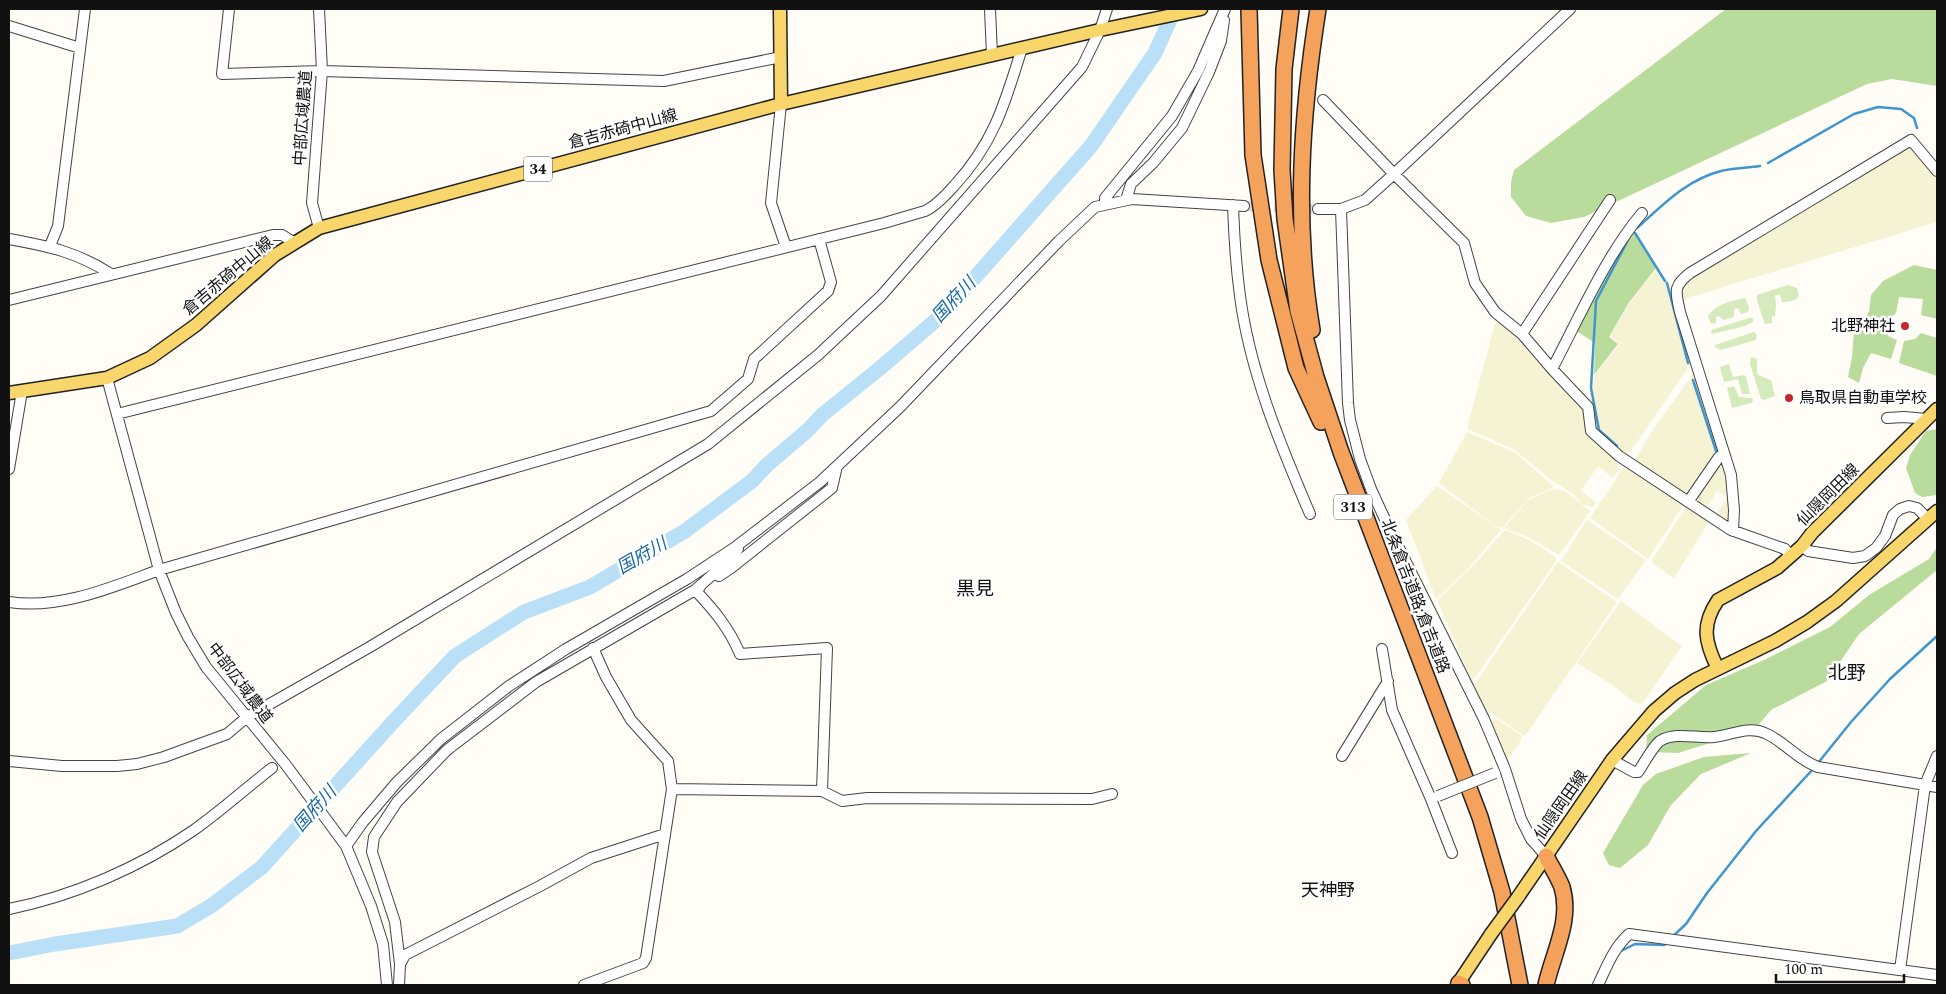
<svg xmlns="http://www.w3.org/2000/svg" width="1946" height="994" viewBox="0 0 1946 994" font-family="Spectral,'Noto Sans JP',serif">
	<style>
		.farmland { fill: #f6f3d4 }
		.green { fill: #d5ebbd }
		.forest { fill: #b9dc9c }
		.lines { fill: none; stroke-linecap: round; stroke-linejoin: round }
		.stream { stroke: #3f96cf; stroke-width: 2.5 }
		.river { stroke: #b9e0f7; stroke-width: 15 }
		.minor-tunnel { stroke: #dbdad3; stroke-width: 10; stroke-dasharray: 10 5; stroke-linecap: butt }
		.minor-casing { stroke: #444; stroke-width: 12 }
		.major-casing { stroke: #222; stroke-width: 15 }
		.highway-casing { stroke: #222; stroke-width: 18 }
		.minor { stroke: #fff; stroke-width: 10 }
		.major { stroke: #f9d66b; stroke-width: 12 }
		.highway { stroke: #f5a25d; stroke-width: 15 }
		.minor-bridge-casing { stroke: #444; stroke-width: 12; stroke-linecap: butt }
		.major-bridge-casing { stroke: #222; stroke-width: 15; stroke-linecap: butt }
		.minor-bridge { stroke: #fff; stroke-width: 10 }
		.major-bridge { stroke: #f9d66b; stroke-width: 12 }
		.poi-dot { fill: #c4262e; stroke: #fff; stroke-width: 2 }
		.labels { text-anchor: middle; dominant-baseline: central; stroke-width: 5; stroke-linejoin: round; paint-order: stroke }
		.shield { fill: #fff; stroke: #585858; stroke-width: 1 }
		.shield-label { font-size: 15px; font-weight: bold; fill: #111 }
		.street-label { font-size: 16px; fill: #111; stroke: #fff }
		.poi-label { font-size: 16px; fill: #111; stroke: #fff; text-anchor: end }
		.water-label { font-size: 18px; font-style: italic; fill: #1768a6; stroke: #fff }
		.neighbourhood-label { font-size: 18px; fill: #111; stroke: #fff }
		.quarter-label { font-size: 19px; fill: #111; stroke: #fff }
	</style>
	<rect width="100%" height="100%" fill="#fffdf5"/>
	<path class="farmland" d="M1910 146 1937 175V222L1681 300 1679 286 1688 279Z
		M1657 268 1669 285H1674L1693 361 1630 452 1623 454 1596 429 1591 405 1594 376 1619 344 1610 336 1629 304Z
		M1499 321 1504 323 1583 406 1587 430 1617 460 1618 470 1613 478 1598 466 1581 490 1596 503 1593 507 1582 504 1572 493 1551 480 1515 450 1468 429V424L1495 324Z
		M1694 373 1722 454 1690 498 1639 463 1636 458 1652 431Z
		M1467 432 1516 453 1554 487 1529 498 1502 528 1493 524 1439 483Z
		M1720 460 1726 463 1732 525 1715 517 1727 498 1717 491 1705 511 1693 502Z
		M1626 464 1684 504 1648 559 1590 518Z
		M1437 486 1501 530 1464 573 1436 599 1406 520Z
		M1554 489 1565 491 1590 511 1559 555 1530 538 1504 528 1527 501 1543 493Z
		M1687 506 1710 520 1674 578 1653 564 1652 560Z
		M1587 520 1646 560 1618 599 1561 561Z
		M1505 530 1529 540 1542 548 1556 557V561L1472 682 1437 600 1472 567Z
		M1558 562 1617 602 1528 732 1525 735H1523L1485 709 1474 685Z
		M1621 601 1682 646 1642 704 1634 702 1611 684 1577 663Z
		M1495 718 1522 736 1521 740 1507 761 1490 722Z"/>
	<path class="green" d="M1788 285 1797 288 1799 296C1796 301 1789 302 1782 302L1780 295H1775L1776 305 1775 316H1772V323L1765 324 1757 301V295Z
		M1744 298 1746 299 1749 308 1748 312 1741 314 1738 308 1734 309V317L1723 320 1719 316 1716 317V323L1711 324 1708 316C1717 303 1730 302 1744 298Z
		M1749 318H1753V322L1745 326 1712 334 1711 330Z
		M1754 332 1757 335 1756 340 1721 350 1715 347V345Z
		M1751 357 1757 359V372L1758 375 1771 380 1775 396 1764 400 1761 399 1750 364Z
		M1729 364 1733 377 1743 375 1746 377 1750 394H1742L1738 379 1724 382 1720 367Z
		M1734 386 1739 397 1752 398 1753 401 1751 403 1732 408 1727 388Z"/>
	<path class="forest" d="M1726 9H1937V86L1892 79 1867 84 1584 217 1551 223 1526 216 1511 197V182L1514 170Z
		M1632 229 1656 268 1628 304 1609 337 1618 344 1594 375 1595 343 1575 330 1604 274Z
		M1914 265 1937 270V319L1921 315 1923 299 1899 297 1896 313 1889 319 1888 336 1897 340 1891 359 1871 353 1863 368 1859 383 1848 377 1852 357 1854 330 1869 312 1871 295 1883 281Z
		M1921 333 1937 338V376L1899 363 1904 341 1915 339Z
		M1937 429V495L1922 497 1915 493 1906 468 1910 455 1926 431Z
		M1937 547V570L1859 634 1827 681 1771 710 1752 733 1723 739 1678 753 1646 752 1647 735 1706 685 1764 660 1830 627 1869 595 1929 559Z
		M1751 753 1701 774 1671 805 1648 845 1620 868 1609 865 1603 853 1643 785 1656 774 1704 757Z"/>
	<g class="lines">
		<path class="stream" d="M1768 163 1854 114 1878 107 1901 109 1914 118 1917 128
			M1637 228C1663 205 1686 180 1721 171 1733 168 1747 168 1760 166
			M1635 233 1665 281
			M1667 283 1688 363
			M1693 380 1717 454
			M1617 446 1599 430 1591 388 1596 301 1628 240
			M1818 763 1851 722 1890 679 1937 636
			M1672 937 1686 924 1707 893 1756 831 1814 768
			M1619 952 1635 944 1664 945 1666 943"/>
		<path class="river" d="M9 953 55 944 177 926 211 906 262 867 393 722 455 656 524 612 590 587 685 531 752 481 767 465 808 430 822 415 879 369 935 321 970 283 1091 146 1155 53 1175 9"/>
		<path class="minor-tunnel" d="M1244 206 1318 209"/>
		<defs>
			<path id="minor" d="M229 9 222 74 322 71 664 81 781 57
				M319 9 322 71 312 203 319 228
				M990 9 992 55
				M9 26 80 48
				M1323 100 1394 174 1464 243 1475 283 1495 312 1522 334 1552 369 1588 407 1591 431 1619 456 1731 530 1785 549 1790 555
				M781 104 771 203 786 247
				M1126 200 1131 184 1153 163 1182 128 1209 72 1221 41 1224 20
				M1105 204V198L1172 116 1198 71 1225 9
				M1233 205C1234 235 1236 266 1240 296 1250 372 1280 444 1310 514
				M1318 209H1341L1365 200 1394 174 1570 9
				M1341 209 1348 403 1350 420 1360 459 1371 489 1388 526 1484 719 1505 769 1521 819 1531 839 1546 856
				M9 239C48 246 77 252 111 274
				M50 246 58 226 85 9
				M9 300 273 235H282L295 243
				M1522 334 1610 200
				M1552 369C1579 318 1605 257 1642 213
				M107 378 159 570 176 613 188 637 206 667 286 765 346 846 371 906 383 944 387 985
				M117 414 884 223 925 211C936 206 946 195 954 186 994 143 1005 103 1022 48
				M1887 418 1904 417 1927 419
				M9 469 22 391
				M1688 502 1719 457 1724 455
				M1733 531 1734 510 1731 475 1680 312C1676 292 1672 287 1690 273L1911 140 1937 171
				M1802 546 1808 551 1853 558 1865 556 1876 548 1885 536 1893 515 1900 509 1909 506 1917 508 1928 519
				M719 576 731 568 832 488 837 466
				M700 587 695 590C714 610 729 628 740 654L827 648 822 791
				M9 602C60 610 112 587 159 570L711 411 748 379 754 359 828 291 831 282 819 239
				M1382 649 1392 710 1431 799 1452 853
				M1342 756 1388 681
				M1612 760 1634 772H1638C1643 765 1653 746 1660 741 1676 731 1697 739 1714 737 1732 735 1749 725 1767 734 1786 743 1798 760 1818 767L1937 787
				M9 761 62 766H117L137 764 164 757 227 734 247 717 368 648 708 444 818 355 881 296 1082 67 1100 30 1107 9
				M672 789 822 791 842 801 867 798 1092 799 1112 794
				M346 846 363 822 397 782 441 739 509 686 566 649 687 579 734 548 820 482 900 407 1059 241 1095 207 1132 199 1244 206
				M9 909C74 896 140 867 194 830 221 811 246 788 272 768
				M400 964 395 922 372 852 374 837 397 802 447 750 536 682 695 590 727 562 738 549
				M1900 970 1925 785 1937 756
				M399 985 400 964 405 955 540 886 591 858 665 834
				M584 985 643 963 646 958 672 789 668 761 631 720 606 677 593 648
				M1598 985C1607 966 1613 949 1629 934L1937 975"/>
			<path id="major" d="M780 9 781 104
				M9 393 107 378 150 358 196 325 275 255 319 228 781 104 1100 30 1201 9
				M1717 667C1705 642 1701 625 1718 600L1777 568 1802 546 1812 533 1937 409
				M1518 897 1612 760 1654 711 1675 693 1695 680 1775 641 1807 622 1836 601 1937 511
				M1457 985 1491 934"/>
			<path id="highway" d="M1249 9 1253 155 1269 260 1296 368 1321 422
				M1291 9 1284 69 1282 170 1285 219 1298 311 1316 377 1341 452 1480 817 1502 892 1520 985
				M1312 330C1294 222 1301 116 1318 9
				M1546 856C1551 866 1558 877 1562 887 1572 921 1553 953 1546 985
				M1459 983 1462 985"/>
		</defs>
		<use href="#minor" class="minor-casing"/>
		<use href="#major" class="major-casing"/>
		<use href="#highway" class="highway-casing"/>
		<use href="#minor" class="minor"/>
		<use href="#major" class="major"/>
		<use href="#highway" class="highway"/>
		<defs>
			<path id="minor-bridge" d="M1438 796 1495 773"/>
			<path id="major-bridge" d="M1491 934 1518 897"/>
		</defs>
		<use href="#minor-bridge" class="minor-bridge-casing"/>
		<use href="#major-bridge" class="major-bridge-casing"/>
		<use href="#minor-bridge" class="minor-bridge"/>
		<use href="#major-bridge" class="major-bridge"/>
	</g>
	<g class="poi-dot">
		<circle cx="1905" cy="326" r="5"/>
		<circle cx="1789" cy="398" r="5"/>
	</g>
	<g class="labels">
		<g class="shield">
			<rect x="524" y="156.5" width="28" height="25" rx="4"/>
			<rect x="1334" y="494.5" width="38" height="25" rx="4"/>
		</g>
		<g class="shield-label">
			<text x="538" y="169">34</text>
			<text x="1353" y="507">313</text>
		</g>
		<g class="street-label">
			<text transform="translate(303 118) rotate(-86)">中部広域農道</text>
			<text transform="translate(623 129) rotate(-15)">倉吉赤碕中山線</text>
			<text transform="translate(228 276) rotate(-40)">倉吉赤碕中山線</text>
			<text transform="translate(1828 495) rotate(-45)">仙隠岡田線</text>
			<text transform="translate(1415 596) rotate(69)">北条倉吉道路;倉吉道路</text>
			<text transform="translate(240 683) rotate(53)">中部広域農道</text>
			<text transform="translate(1561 805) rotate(-55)">仙隠岡田線</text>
		</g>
		<g class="poi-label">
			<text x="1895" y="326">北野神社</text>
			<text x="1799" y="398" text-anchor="start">鳥取県自動車学校</text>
		</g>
		<g class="water-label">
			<text transform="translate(954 300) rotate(-47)">国府川</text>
			<text transform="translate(642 556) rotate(-30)">国府川</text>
			<text transform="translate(315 809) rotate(-48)">国府川</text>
		</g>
		<g class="neighbourhood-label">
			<text x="1328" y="890">天神野</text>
		</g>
		<g class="quarter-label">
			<text x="975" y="589">黒見</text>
			<text x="1847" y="673">北野</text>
		</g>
	</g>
	<rect width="1946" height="994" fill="none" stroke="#111111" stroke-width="20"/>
	<path d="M1776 974v8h128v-8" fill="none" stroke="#111111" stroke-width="2.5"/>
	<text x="1784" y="974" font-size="15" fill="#111111" stroke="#ffffff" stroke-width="4" paint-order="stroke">100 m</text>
</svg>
